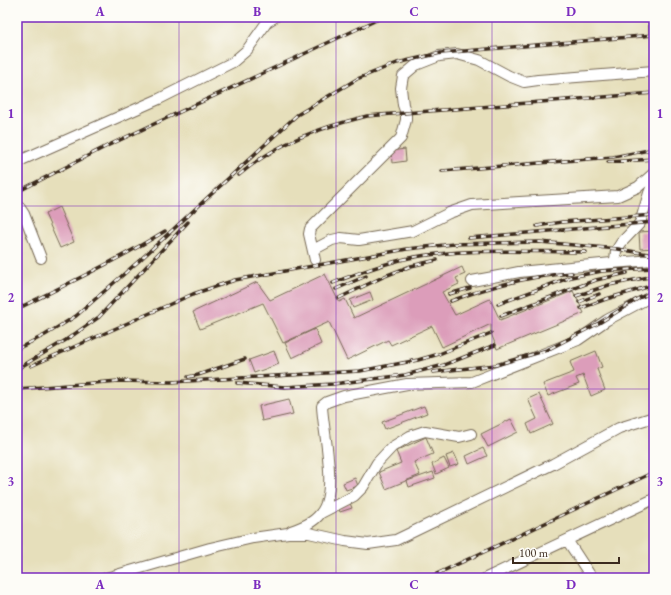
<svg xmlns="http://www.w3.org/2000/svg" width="671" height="595" viewBox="0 0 671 595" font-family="'EB Garamond',serif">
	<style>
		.building { fill: #dc9dba }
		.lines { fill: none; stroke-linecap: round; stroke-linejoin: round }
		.minor-casing { stroke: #776955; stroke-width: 12 }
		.minor { stroke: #fff; stroke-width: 10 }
		.rail-casing { stroke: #3b2a1e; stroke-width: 3.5 }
		.rail { stroke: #fdfcf7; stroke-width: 2; stroke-dasharray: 6; stroke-linecap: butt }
		.grid { fill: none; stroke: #7b2cbf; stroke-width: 1; stroke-opacity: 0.55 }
		.neatline { fill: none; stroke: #7b2cbf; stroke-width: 1.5 }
		.grid-label { font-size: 13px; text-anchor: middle; font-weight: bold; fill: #7b2cbf }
	</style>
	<rect width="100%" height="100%" fill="#fdfcf7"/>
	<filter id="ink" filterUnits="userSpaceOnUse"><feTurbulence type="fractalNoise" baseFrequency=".025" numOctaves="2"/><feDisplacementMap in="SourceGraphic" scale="8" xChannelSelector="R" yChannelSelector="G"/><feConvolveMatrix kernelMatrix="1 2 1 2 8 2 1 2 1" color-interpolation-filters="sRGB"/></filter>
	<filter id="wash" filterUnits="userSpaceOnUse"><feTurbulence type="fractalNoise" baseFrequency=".012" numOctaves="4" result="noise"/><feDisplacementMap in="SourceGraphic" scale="16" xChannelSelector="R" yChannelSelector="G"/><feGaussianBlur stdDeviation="0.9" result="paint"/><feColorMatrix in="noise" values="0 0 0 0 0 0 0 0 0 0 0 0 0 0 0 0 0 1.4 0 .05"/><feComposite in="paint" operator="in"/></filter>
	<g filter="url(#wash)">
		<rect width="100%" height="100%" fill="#e6dfbb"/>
		<g id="blocks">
			<path class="building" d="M648 17H654V34L649 35Z
				M405 149 406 161 392 163 391 151Z
				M59 207 74 242 60 248 45 214Z
				M654 231V248L640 249 639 232Z
				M462 267 465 274 456 278 459 284 442 292 455 315 490 299 500 320 573 291 584 313 497 349 491 333V324L442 347 432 326 391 345 388 340 347 360 329 322 283 343 263 303 200 329 193 312 257 282 270 300 325 274 339 302 345 299 354 318Z
				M370 292 373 300 353 308 350 300Z
				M315 329 321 344 292 358 285 343Z
				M274 351 279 364 254 373 249 360Z
				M596 351 602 367 597 369 605 390 591 396 583 375 576 378 579 384 548 396 543 384 574 372 570 362Z
				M539 394 553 424 531 434 527 424 537 419 528 399Z
				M289 399 293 414 262 421 259 406Z
				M424 406 427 413 385 429 382 422Z
				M511 419 518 432 488 447 481 434Z
				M426 437 433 454 414 462 420 475 386 489 379 472 401 463 396 451Z
				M483 448 487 456 469 464 466 456Z
				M454 453 459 464 450 467 446 456Z
				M444 458 449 468 436 474 432 464Z
				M433 472 435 478 409 487 407 481Z
				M355 478 358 486 346 490 343 483Z
				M350 503 352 508 340 512 338 507Z"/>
		</g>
	</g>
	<g filter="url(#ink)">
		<use href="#blocks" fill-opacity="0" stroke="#776955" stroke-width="1"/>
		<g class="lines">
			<defs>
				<path id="minor" d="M17 162 159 99 233 62 247 50 267 22 275 17
					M17 206 20 208 24 214 41 258
					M313 250 332 240 341 238 359 240 413 231 449 213 472 205 618 196 638 187 654 173
					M315 260 309 234 310 229 401 138 406 120V113L403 105 401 88 403 76 416 65 439 56 457 54 479 60 509 76 524 82 538 80 654 71
					M612 263 654 260
					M472 281 519 272 612 263 615 260 616 251 621 243 640 223 649 193 654 181
					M321 513 354 496 363 487 377 463 392 447 410 436 425 431 459 437 471 434
					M291 531C302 527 313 523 320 514 339 493 323 432 322 406L327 402 344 396 407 384 472 382 578 340 607 320 654 295
					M567 540 592 578
					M106 578 210 548 253 538 288 533H309L345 541 368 544 396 540 553 464 619 428 654 417
					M486 578 654 499"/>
			</defs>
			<use href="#minor" class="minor-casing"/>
			<use href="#minor" class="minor"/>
			<defs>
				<path id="rail" d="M608 162 654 159
					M442 171 613 157 654 149
					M239 175C278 142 319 128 367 116L654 93
					M17 192 107 146 383 17
					M537 226 562 222 654 215
					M469 238 654 222
					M333 283C358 273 382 264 409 258 463 248 530 252 586 252
					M336 289 366 276
					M449 294 470 288
					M576 296 609 285 654 276
					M339 298 385 276 411 266 437 260
					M451 301C490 286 530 276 572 273
					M579 302 599 294
					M498 304 571 277 602 271 653 268
					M581 308 606 299 654 285
					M17 309C67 284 118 260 165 231
					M501 316 596 280 627 273
					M17 349 45 335 76 316 140 260 297 115 357 79 397 63 441 53 654 35
					M31 366 193 294 235 280 407 249 454 244 540 242 618 249 654 255
					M17 369 66 340 99 317 188 222
					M433 372 496 365 547 350 599 323 639 298 654 292
					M188 377 198 375 245 359
					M237 383 285 387 333 384 405 375 444 365 495 345
					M17 389 119 381 171 382 360 371 418 360 439 354 491 333
					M428 578 654 472"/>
			</defs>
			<use href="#rail" class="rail-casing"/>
			<use href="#rail" class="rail"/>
		</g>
	</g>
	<path class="grid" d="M179 17V578M336 17V578M492 17V578M17 206H654M17 389H654"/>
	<rect width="671" height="595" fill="none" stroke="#fdfcf7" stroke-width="44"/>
	<path d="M513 557v6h106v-6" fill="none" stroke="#3b2a1e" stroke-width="2"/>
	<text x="519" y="557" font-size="12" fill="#3b2a1e" stroke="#fdfcf7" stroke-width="3" paint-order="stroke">100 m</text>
	<rect x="22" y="22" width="627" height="551" class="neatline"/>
	<g class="grid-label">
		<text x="100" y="16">A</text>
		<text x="257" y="16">B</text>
		<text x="414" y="16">C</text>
		<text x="571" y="16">D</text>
		<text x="11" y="118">1</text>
		<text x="660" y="118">1</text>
		<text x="11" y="302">2</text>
		<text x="660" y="302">2</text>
		<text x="11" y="486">3</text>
		<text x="660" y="486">3</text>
		<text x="100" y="589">A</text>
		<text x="257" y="589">B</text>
		<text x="414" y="589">C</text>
		<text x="571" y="589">D</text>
	</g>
</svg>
